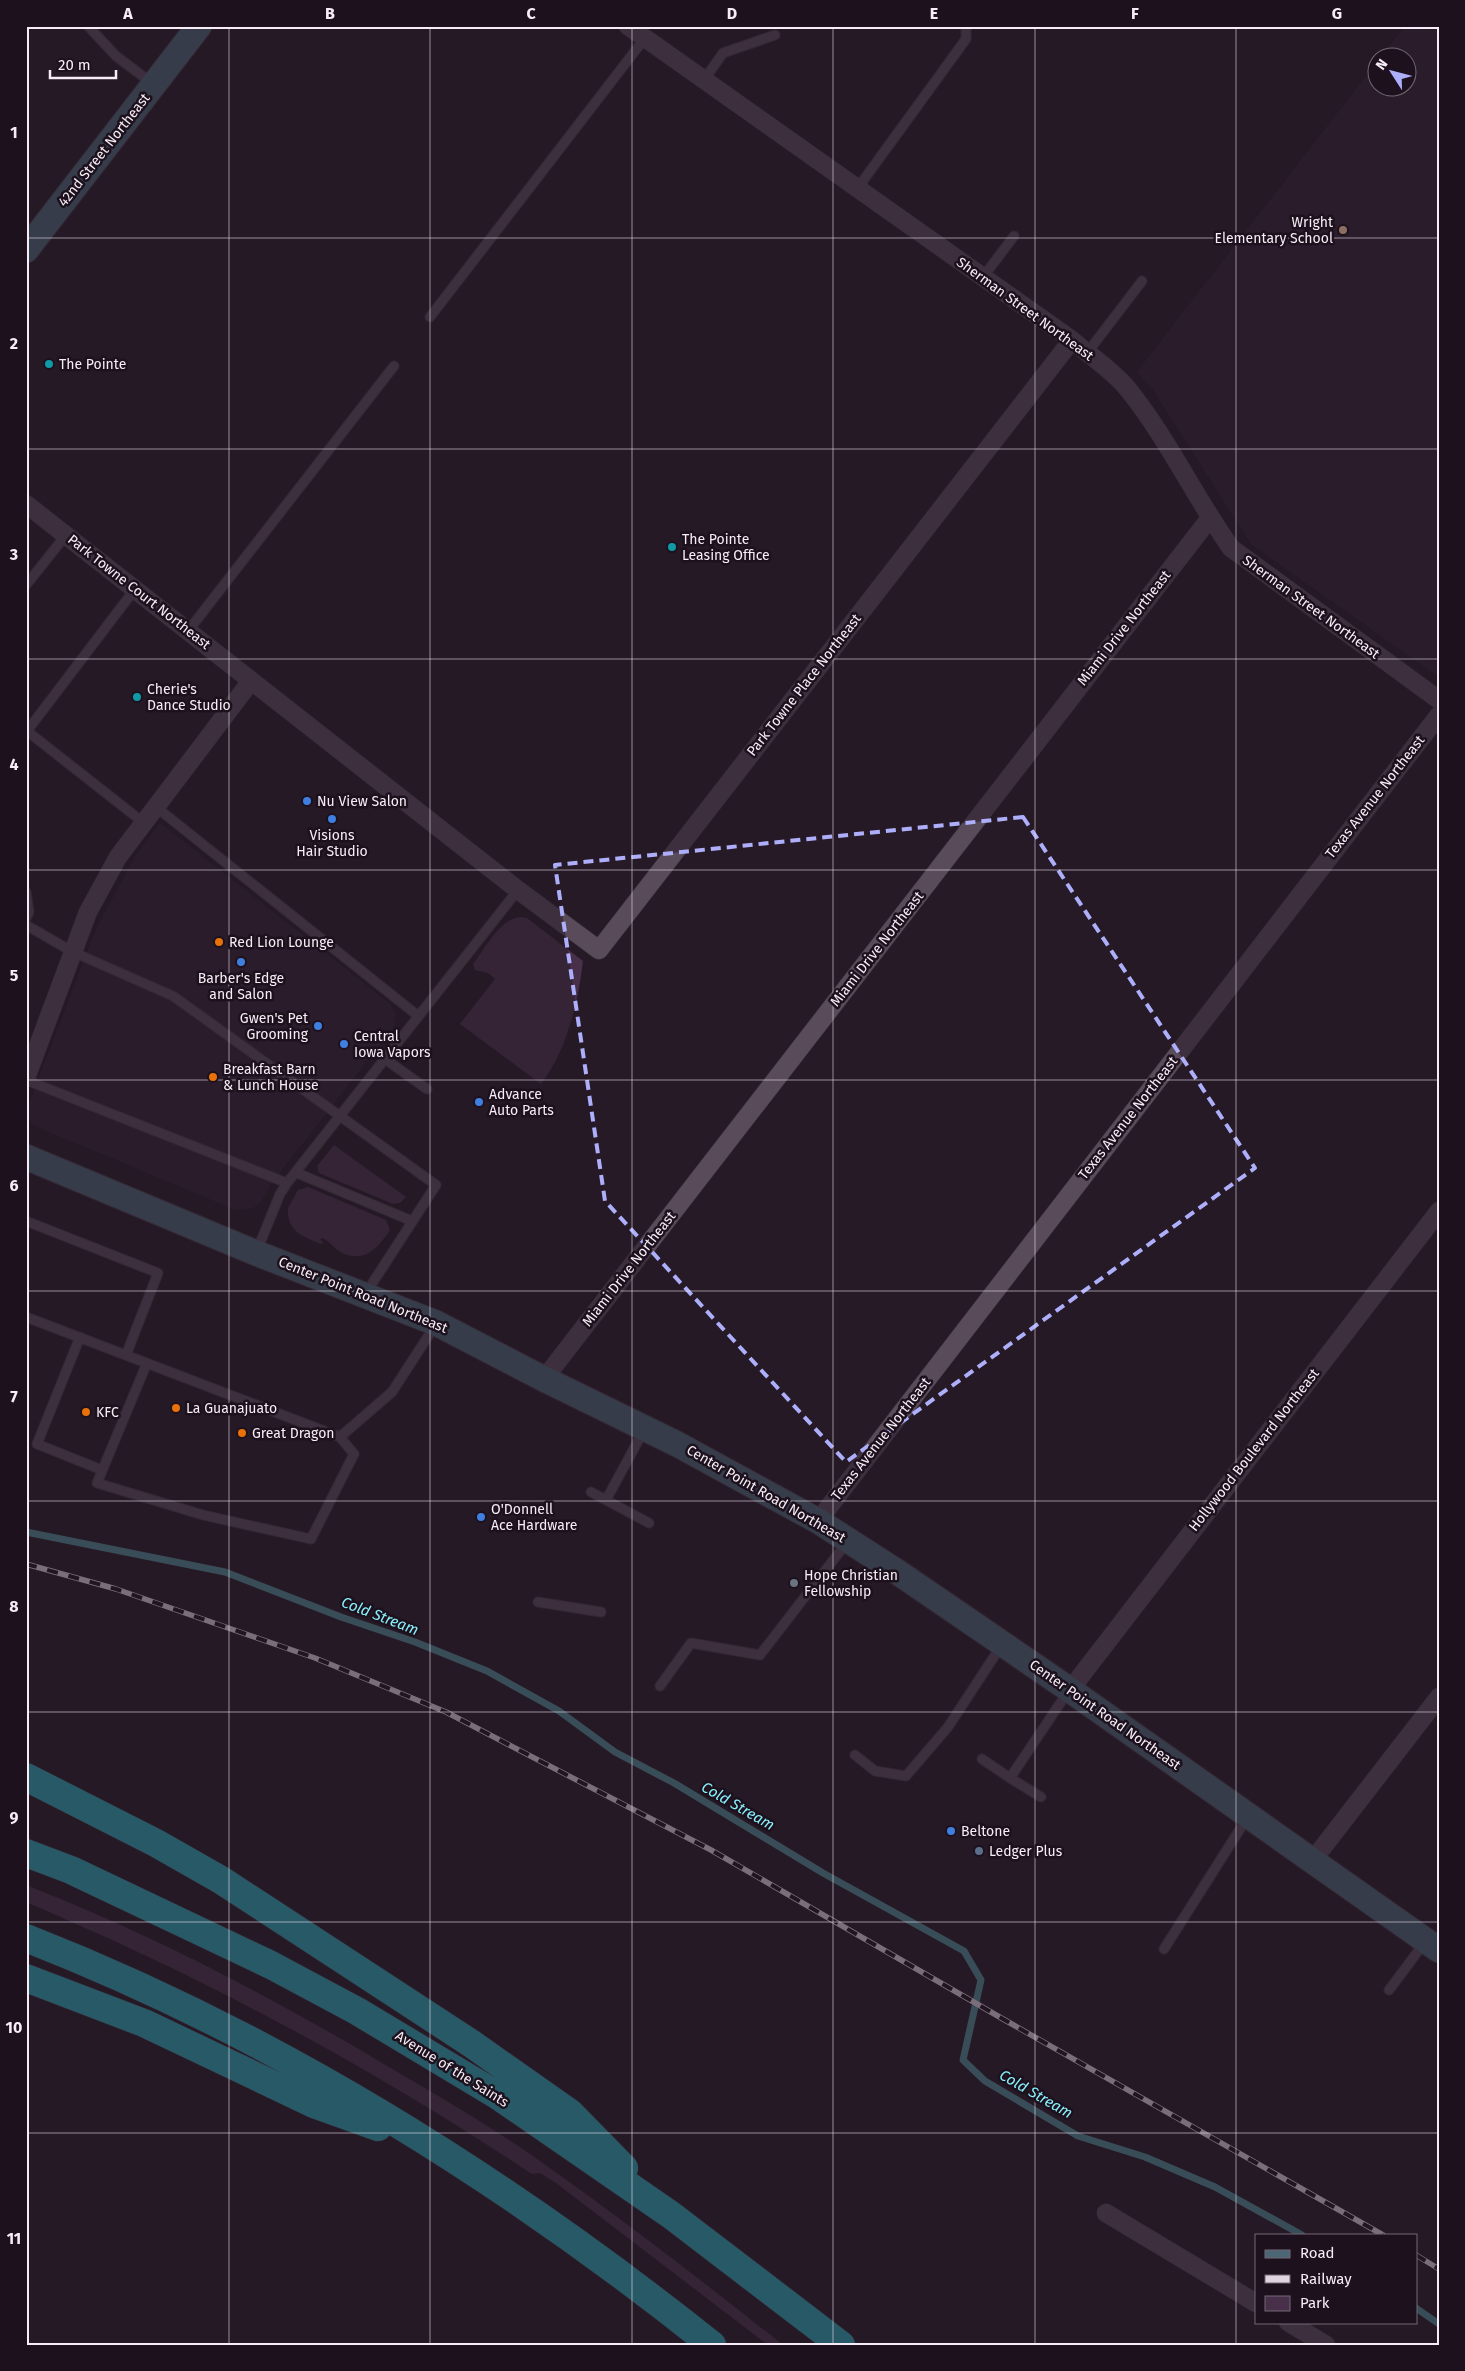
<svg xmlns="http://www.w3.org/2000/svg" width="1465" height="2371" viewBox="0 0 1465 2371" font-family="'Fira Sans',sans-serif">
	<style>
		.built { fill: #312133 }
		.green { fill: #482f4a }
		.lines { fill: none; stroke-linecap: round; stroke-linejoin: round }
		.stream { stroke: #4f8c93; stroke-width: 7 }
		.lane-casing { stroke: #423843; stroke-width: 11 }
		.street-casing { stroke: #423843; stroke-width: 19 }
		.secondary-casing { stroke: #423843; stroke-width: 27 }
		.highway-casing { stroke: #423843; stroke-width: 29 }
		.lane { stroke: #594b5a; stroke-width: 9 }
		.street { stroke: #594b5a; stroke-width: 18 }
		.secondary { stroke: #4b6776; stroke-width: 25 }
		.highway { stroke: #2ba7b7; stroke-width: 28 }
		.rail-casing { stroke: #dfd5df; stroke-width: 5.5 }
		.rail { stroke: #1c111d; stroke-width: 4; stroke-dasharray: 11; stroke-linecap: butt }
		.marked { fill: none; stroke: #adaffb; stroke-width: 4; stroke-dasharray: 10 6; stroke-linejoin: round }
		.grid { fill: none; stroke: #f6edf6; stroke-width: 1; stroke-opacity: 0.55 }
		.education-dot { fill: #8d6e63; stroke: #1c111d; stroke-width: 2 }
		.culture-dot { fill: #0f9aa8; stroke: #1c111d; stroke-width: 2 }
		.shop-dot { fill: #3f7fe0; stroke: #1c111d; stroke-width: 2 }
		.food-dot { fill: #e8710a; stroke: #1c111d; stroke-width: 2 }
		.worship-dot { fill: #6b7280; stroke: #1c111d; stroke-width: 2 }
		.service-dot { fill: #5c6f8a; stroke: #1c111d; stroke-width: 2 }
		.labels { text-anchor: middle; dominant-baseline: central; stroke-width: 5; stroke-linejoin: round; paint-order: stroke }
		.street-label { font-size: 14px; fill: #f6edf6; stroke: #1c111d }
		.poi-label { font-size: 14px; fill: #f6edf6; stroke: #1c111d; text-anchor: start }
		.water-label { font-size: 15px; font-style: italic; fill: #88f1fc; stroke: #1c111d }
		.neatline { fill: none; stroke: #f6edf6; stroke-width: 2 }
		.grid-label { font-size: 16px; text-anchor: middle; font-weight: bold; fill: #f6edf6 }
	</style>
	<rect width="100%" height="100%" fill="#261a27"/>
	<path class="built" d="M1405 26H1439V677L1251 544 1154 391 1137 372 1377 62 1378 88H1408V58L1381 57Z
		M160 823 389 1003 395 1012V1025L273 1181 260 1203 253 1208 236 1210 33 1125 29 1119 27 1109 97 927 135 857Z"/>
	<path class="green" d="M521 917 527 918 583 961C578 1003 567 1050 541 1084L460 1024 495 979 488 973 475 970 473 964C485 949 500 918 521 917Z
		M334 1145 406 1197 400 1203 393 1204 319 1173 317 1166Z
		M308 1187 386 1220 390 1230C378 1248 365 1263 342 1253 335 1249 330 1242 323 1238L320 1239 323 1243 321 1244C302 1236 287 1231 288 1208L298 1190Z
		M26 1885C152 1934 273 1998 389 2067 437 2095 485 2123 530 2154 617 2215 700 2279 783 2345H768L556 2183 540 2173 532 2174C370 2066 205 1978 26 1902Z"/>
	<g class="lines">
		<path class="stream" d="M26 1532 225 1572 341 1617 415 1642 487 1671 559 1711 615 1752 674 1783 823 1873 964 1951 981 1980 963 2060 985 2081 1078 2136 1145 2157 1215 2187 1302 2235
			M1416 2308 1439 2324"/>
		<defs>
			<path id="lane" d="M88 26 116 56 153 84
				M704 80 723 53 775 35
				M857 189 966 39V26
				M983 277 1014 236
				M430 317 645 38
				M1087 353 1142 281
				M26 585 66 535
				M135 589 27 731 144 823
				M188 631 394 366
				M156 807 417 1015
				M26 892 29 912 26 918
				M26 925 73 952 173 996 436 1185 366 1293
				M385 1059 427 1089
				M26 1080 287 1183
				M297 1173 412 1221
				M26 1221 158 1273 126 1355
				M256 1253 280 1194 287 1183 518 890
				M26 1317 340 1437 354 1454 311 1539 203 1515 97 1483 147 1363
				M80 1337 37 1444 102 1470
				M340 1437 392 1392 436 1324
				M591 1492 649 1523
				M606 1500 644 1430
				M538 1602 601 1612
				M660 1686 691 1643 760 1655 848 1541
				M855 1755 875 1771 906 1776 948 1727 1001 1646
				M982 1759 1010 1778
				M1041 1797 1010 1778 1069 1690
				M1164 1949 1247 1818
				M1389 1990 1425 1942"/>
			<path id="street" d="M628 26 1072 340C1089 355 1112 370 1127 388 1167 437 1194 496 1231 548L1439 700
				M26 504 518 890 599 950 1072 340
				M26 1078 88 912 118 857 251 681
				M544 1379 1210 518
				M818 1521 1439 715
				M1070 1690 1439 1211
				M1313 1860 1439 1697
				M1106 2213 1256 2303
				M1288 2322 1326 2345"/>
			<path id="secondary" d="M26 250 199 26
				M26 1157 256 1253 436 1323 544 1379 677 1444 818 1521 896 1571 1070 1690 1439 1950"/>
			<path id="highway" d="M26 1777 156 1843 221 1880 472 2044 570 2113 624 2168
				M26 1853 71 1870 271 1965 357 2011 497 2095 671 2215 841 2345
				M26 1938C274 2035 504 2179 712 2345
				M26 1978 144 2023 314 2104 378 2127"/>
		</defs>
		<use href="#lane" class="lane-casing"/>
		<use href="#street" class="street-casing"/>
		<use href="#secondary" class="secondary-casing"/>
		<use href="#highway" class="highway-casing"/>
		<use href="#lane" class="lane"/>
		<use href="#street" class="street"/>
		<use href="#secondary" class="secondary"/>
		<use href="#highway" class="highway"/>
		<defs>
			<path id="rail" d="M26 1564 116 1589 315 1658 446 1712 711 1850 1003 2019 1383 2235
				M1416 2255 1439 2269"/>
		</defs>
		<use href="#rail" class="rail-casing"/>
		<use href="#rail" class="rail"/>
	</g>
	<path d="M0 0H1465V2371H0ZM1023 817 1255 1168 846 1462 605 1201 555 865Z" fill="#261a27" fill-opacity=".55" fill-rule="evenodd"/>
	<path class="marked" d="M1023 817 1255 1168 846 1462 605 1201 555 865Z"/>
	<path class="grid" d="M229 26V2345M430 26V2345M632 26V2345M833 26V2345M1035 26V2345M1236 26V2345M26 238H1439M26 449H1439M26 659H1439M26 870H1439M26 1080H1439M26 1291H1439M26 1501H1439M26 1712H1439M26 1922H1439M26 2133H1439"/>
	<circle class="education-dot" cx="1343" cy="230" r="5"/>
	<g class="culture-dot">
		<circle cx="49" cy="364" r="5"/>
		<circle cx="672" cy="547" r="5"/>
		<circle cx="137" cy="697" r="5"/>
	</g>
	<g class="shop-dot">
		<circle cx="307" cy="801" r="5"/>
		<circle cx="332" cy="819" r="5"/>
		<circle cx="241" cy="962" r="5"/>
		<circle cx="318" cy="1026" r="5"/>
		<circle cx="344" cy="1044" r="5"/>
		<circle cx="479" cy="1102" r="5"/>
		<circle cx="481" cy="1517" r="5"/>
		<circle cx="951" cy="1831" r="5"/>
	</g>
	<g class="food-dot">
		<circle cx="219" cy="942" r="5"/>
		<circle cx="213" cy="1077" r="5"/>
		<circle cx="176" cy="1408" r="5"/>
		<circle cx="86" cy="1412" r="5"/>
		<circle cx="242" cy="1433" r="5"/>
	</g>
	<circle class="worship-dot" cx="794" cy="1583" r="5"/>
	<circle class="service-dot" cx="979" cy="1851" r="5"/>
	<g class="labels">
		<g class="street-label">
			<text transform="translate(104 150) rotate(-52)">42nd Street Northeast</text>
			<text transform="translate(1025 309) rotate(36)">Sherman Street Northeast</text>
			<text transform="translate(139 592) rotate(38)">Park Towne Court Northeast</text>
			<text transform="translate(1311 607) rotate(36)">Sherman Street Northeast</text>
			<text transform="translate(1124 628) rotate(-52)">Miami Drive Northeast</text>
			<text transform="translate(804 685) rotate(-52)">Park Towne Place Northeast</text>
			<text transform="translate(1375 797) rotate(-52)">Texas Avenue Northeast</text>
			<text transform="translate(877 949) rotate(-52)">Miami Drive Northeast</text>
			<text transform="translate(1128 1118) rotate(-52)">Texas Avenue Northeast</text>
			<text transform="translate(629 1269) rotate(-52)">Miami Drive Northeast</text>
			<text transform="translate(363 1295) rotate(22)">Center Point Road Northeast</text>
			<text transform="translate(881 1439) rotate(-52)">Texas Avenue Northeast</text>
			<text transform="translate(1254 1450) rotate(-52)">Hollywood Boulevard Northeast</text>
			<text transform="translate(766 1494) rotate(30)">Center Point Road Northeast</text>
			<text transform="translate(1105 1715) rotate(35)">Center Point Road Northeast</text>
			<text transform="translate(452 2069) rotate(32)">Avenue of the Saints</text>
		</g>
		<g class="poi-label">
			<text x="1333" y="222" text-anchor="end">Wright<tspan x="1333" dy="16">Elementary School</tspan></text>
			<text x="59" y="364">The Pointe</text>
			<text x="682" y="539">The Pointe<tspan x="682" dy="16">Leasing Office</tspan></text>
			<text x="147" y="689">Cherie's<tspan x="147" dy="16">Dance Studio</tspan></text>
			<text x="317" y="801">Nu View Salon</text>
			<text x="332" y="835" text-anchor="middle">Visions<tspan x="332" dy="16">Hair Studio</tspan></text>
			<text x="229" y="942">Red Lion Lounge</text>
			<text x="241" y="978" text-anchor="middle">Barber's Edge<tspan x="241" dy="16">and Salon</tspan></text>
			<text x="308" y="1018" text-anchor="end">Gwen's Pet<tspan x="308" dy="16">Grooming</tspan></text>
			<text x="354" y="1036">Central<tspan x="354" dy="16">Iowa Vapors</tspan></text>
			<text x="223" y="1069">Breakfast Barn<tspan x="223" dy="16">&amp; Lunch House</tspan></text>
			<text x="489" y="1094">Advance<tspan x="489" dy="16">Auto Parts</tspan></text>
			<text x="186" y="1408">La Guanajuato</text>
			<text x="96" y="1412">KFC</text>
			<text x="252" y="1433">Great Dragon</text>
			<text x="491" y="1509">O'Donnell<tspan x="491" dy="16">Ace Hardware</tspan></text>
			<text x="804" y="1575">Hope Christian<tspan x="804" dy="16">Fellowship</tspan></text>
			<text x="961" y="1831">Beltone</text>
			<text x="989" y="1851">Ledger Plus</text>
		</g>
		<g class="water-label">
			<text transform="translate(380 1616) rotate(21)">Cold Stream</text>
			<text transform="translate(738 1806) rotate(30)">Cold Stream</text>
			<text transform="translate(1036 2094) rotate(30)">Cold Stream</text>
		</g>
	</g>
	<rect width="1465" height="2371" fill="none" stroke="#1c111d" stroke-width="55"/>
	<rect x="1255" y="2234" width="162" height="90" fill="#1c111d" stroke="#736974"/>
	<rect x="1265" y="2250" width="25" height="8" fill="#4b6776" stroke="#736974"/>
	<text x="1300" y="2258" font-size="15" fill="#f6edf6">Road</text>
	<rect x="1265" y="2275" width="25" height="8" fill="#dfd5df" stroke="#736974"/>
	<text x="1300" y="2284" font-size="15" fill="#f6edf6">Railway</text>
	<rect x="1265" y="2296" width="25" height="15" fill="#482f4a" stroke="#736974"/>
	<text x="1300" y="2308" font-size="15" fill="#f6edf6">Park</text>
	<g transform="translate(1392 72) rotate(306)"><circle r="24" fill="#1c111d" stroke="#736974"/>
	<path d="M0-4L9 19L0 12L-9 19Z" fill="#adaffb"/>
	<text y="-8" font-size="14" font-weight="bold" text-anchor="middle" fill="#f6edf6">N</text>
	</g>
	<path d="M50 70v8h66v-8" fill="none" stroke="#f6edf6" stroke-width="2.5"/>
	<text x="58" y="70" font-size="15" fill="#f6edf6" stroke="#1c111d" stroke-width="4" paint-order="stroke">20 m</text>
	<rect x="28" y="28" width="1410" height="2316" class="neatline"/>
	<g class="grid-label">
		<text x="128" y="19">A</text>
		<text x="330" y="19">B</text>
		<text x="531" y="19">C</text>
		<text x="732" y="19">D</text>
		<text x="934" y="19">E</text>
		<text x="1135" y="19">F</text>
		<text x="1337" y="19">G</text>
		<text x="14" y="138">1</text>
		<text x="14" y="349">2</text>
		<text x="14" y="560">3</text>
		<text x="14" y="770">4</text>
		<text x="14" y="981">5</text>
		<text x="14" y="1191">6</text>
		<text x="14" y="1402">7</text>
		<text x="14" y="1612">8</text>
		<text x="14" y="1823">9</text>
		<text x="14" y="2033">10</text>
		<text x="14" y="2244">11</text>
	</g>
</svg>
